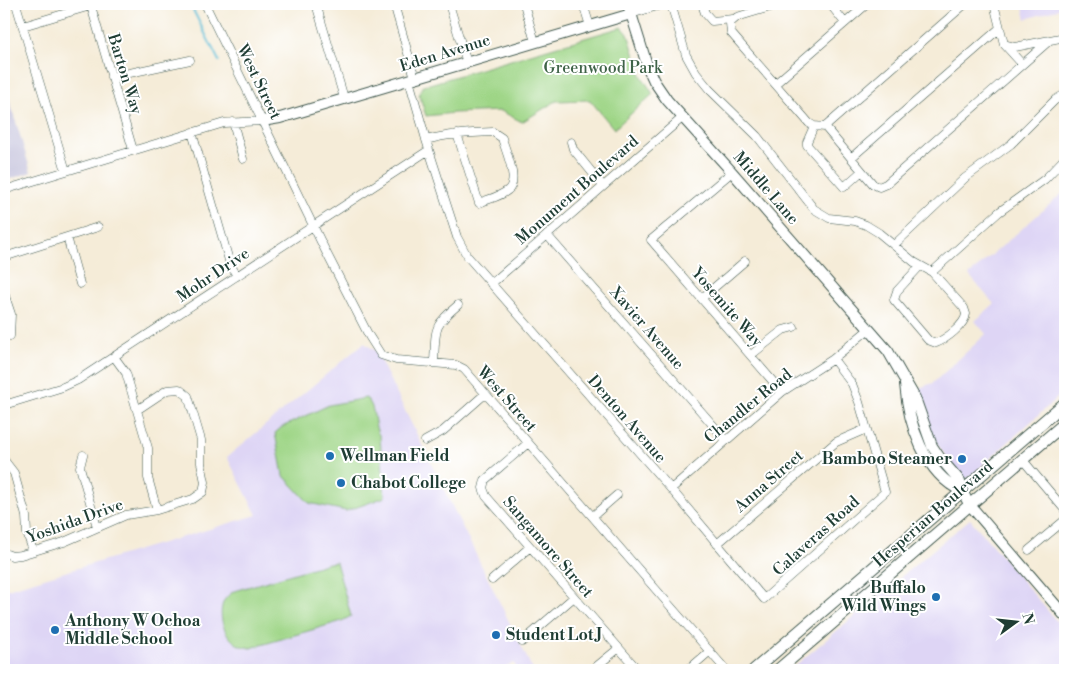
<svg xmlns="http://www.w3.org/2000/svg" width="1069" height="674" viewBox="0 0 1069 674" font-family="'Libre Bodoni',serif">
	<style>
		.built { fill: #ded5f5 }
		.industrial { fill: #c3c1db }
		.park { fill: #9ed586; stroke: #5e895d }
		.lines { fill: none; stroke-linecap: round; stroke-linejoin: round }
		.stream { stroke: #5abfd8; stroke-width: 2 }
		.street-casing { stroke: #3f574d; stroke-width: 9 }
		.secondary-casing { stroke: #3f574d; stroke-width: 12 }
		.primary-casing { stroke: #3f574d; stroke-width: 13 }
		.street { stroke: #fff; stroke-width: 8 }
		.secondary { stroke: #fff; stroke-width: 10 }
		.primary { stroke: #fff; stroke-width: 11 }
		.poi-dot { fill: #1f6fb2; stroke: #fff; stroke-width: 2 }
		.labels { text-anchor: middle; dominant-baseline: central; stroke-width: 4; stroke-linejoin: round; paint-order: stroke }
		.street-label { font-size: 16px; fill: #1f3d34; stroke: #fff }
		.park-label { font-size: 16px; fill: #3f6348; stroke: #fff }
		.poi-label { font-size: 16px; font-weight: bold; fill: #1f3d34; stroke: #fff; text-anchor: start }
	</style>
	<rect width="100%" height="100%" fill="#fff"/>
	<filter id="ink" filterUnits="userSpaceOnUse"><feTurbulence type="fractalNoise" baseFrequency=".02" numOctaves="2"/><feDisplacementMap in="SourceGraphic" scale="10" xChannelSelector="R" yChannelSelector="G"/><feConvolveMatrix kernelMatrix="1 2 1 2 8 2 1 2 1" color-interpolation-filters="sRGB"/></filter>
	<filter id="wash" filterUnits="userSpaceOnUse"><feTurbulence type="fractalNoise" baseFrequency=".0096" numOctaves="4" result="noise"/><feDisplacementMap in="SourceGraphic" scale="20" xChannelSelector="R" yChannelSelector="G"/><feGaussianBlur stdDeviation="1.12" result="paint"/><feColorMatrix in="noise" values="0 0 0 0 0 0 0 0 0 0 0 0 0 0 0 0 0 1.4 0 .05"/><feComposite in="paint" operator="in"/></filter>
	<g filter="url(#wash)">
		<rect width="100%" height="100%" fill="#f5ecd8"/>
		<path class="built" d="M1022 4H1065V7L1026 19Z
			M1065 191V391L965 481 938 445 925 419 916 389 933 383 986 334 975 321 994 304 969 275Z
			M364 343 379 353 382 364 533 670H517L514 663 500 670H4V590L257 515 227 457Z
			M970 519 1065 631V670H790Z"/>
		<path class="industrial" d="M4 82 31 172 4 181Z"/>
		<path class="park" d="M622 27 628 34 641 75 653 94 614 129 590 100 556 101 522 122 501 111 454 113 426 116 419 94 423 86Z
			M366 398C377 407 372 425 380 437L385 497 346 511 309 503 283 475 275 433 282 427 329 405Z
			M336 562 351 616 342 621 251 648C247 647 242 647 239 645 224 638 216 613 225 599 227 596 232 593 234 591L329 563Z"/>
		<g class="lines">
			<path class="stream" d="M190 4 219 61"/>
		</g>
	</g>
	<g filter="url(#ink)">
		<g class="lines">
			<defs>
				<path id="street" d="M16 4 66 171
					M205 4 326 252 369 336 381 355 396 360 456 365 464 369 726 670
					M316 4 344 98
					M394 4 415 78
					M449 4 467 63
					M524 4 535 42
					M583 4 590 26
					M671 4 686 55 696 73 709 89 757 136 814 209 829 218 855 221 866 225 879 233 914 262 932 272 964 308 966 314C965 325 946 339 936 343L928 340 894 300 897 291 920 266
					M702 4 705 13 712 21 733 19
					M780 4 737 17 730 23 731 33 809 123 814 126 825 127 873 184 879 187 886 184 1049 41
					M830 4 845 23
					M994 4 1004 44 1022 64
					M91 6 133 150
					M631 14 664 4
					M23 26 97 4
					M1004 44 1015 47 1065 37
					M111 77 190 60
					M409 80 429 150 457 237 465 252
					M775 84 867 4
					M233 122 243 159
					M814 126 807 142V145L844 187 862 171
					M825 127 965 4
					M192 132 230 264 237 276
					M426 140C448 134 470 133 493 132L502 138C505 150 520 181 508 190 500 197 488 199 479 203L457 134
					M571 142 573 149 603 186
					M851 158 1000 28
					M732 172 651 240 782 392
					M4 190 224 123 262 121
					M547 235 726 440
					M67 237 80 284
					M894 245 965 178 1011 144 1055 100 1065 94
					M4 257 98 227
					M468 257 671 489 764 599 885 492 859 402 852 384 833 359
					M932 272 999 212 1045 179 1065 158
					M491 284 682 118
					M4 293 11 314 10 336
					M702 298 745 261
					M751 355 783 330 794 327
					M115 358 126 373 148 448V478L157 510
					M434 362C436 329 432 327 458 305
					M4 405 63 387 78 380 429 150
					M425 441 443 431 485 394
					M528 443 485 480 483 488 486 496 638 670
					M83 455 80 467 97 527
					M1022 459 1065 510
					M4 460 14 473 26 516 27 533 33 551
					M671 489 782 392 833 359 869 329
					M593 516 617 495
					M717 544 836 442 866 429
					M1029 550 1065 520
					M4 553 12 556 21 555 64 542 126 515 157 510 193 499 203 492 205 482 201 463V440L188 396 179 389 167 390 137 410
					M492 580 530 547
					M522 642 574 597
					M592 670 619 648
					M688 670 710 651"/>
				<path id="secondary" d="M628 4 648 68 654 81 667 100 732 172 888 351 915 398 932 446 940 458 960 481 962 491 969 504 1065 616
					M262 121 280 118 631 14
					M905 384C908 422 924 474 962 491"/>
				<path id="primary" d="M754 670 1065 403
					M778 670 1065 423"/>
			</defs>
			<use href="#street" class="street-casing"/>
			<use href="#secondary" class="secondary-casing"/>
			<use href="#primary" class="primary-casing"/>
			<use href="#street" class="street"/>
			<use href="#secondary" class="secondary"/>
			<use href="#primary" class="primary"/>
		</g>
	</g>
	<g class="poi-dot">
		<circle cx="330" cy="456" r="5"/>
		<circle cx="962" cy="459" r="5"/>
		<circle cx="341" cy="483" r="5"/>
		<circle cx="936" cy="597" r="5"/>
		<circle cx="55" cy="630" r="5"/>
		<circle cx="496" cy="635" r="5"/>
	</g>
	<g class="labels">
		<g class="street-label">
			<text transform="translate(445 53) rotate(-17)">Eden Avenue</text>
			<text transform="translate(125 74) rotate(73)">Barton Way</text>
			<text transform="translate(259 82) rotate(64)">West Street</text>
			<text transform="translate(766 188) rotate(49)">Middle Lane</text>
			<text transform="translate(577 190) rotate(-41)">Monument Boulevard</text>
			<text transform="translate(213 275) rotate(-34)">Mohr Drive</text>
			<text transform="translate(727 307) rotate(49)">Yosemite Way</text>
			<text transform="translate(647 328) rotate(49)">Xavier Avenue</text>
			<text transform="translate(507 399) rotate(49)">West Street</text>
			<text transform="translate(748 406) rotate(-39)">Chandler Road</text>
			<text transform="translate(627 419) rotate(49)">Denton Avenue</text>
			<text transform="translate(769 481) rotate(-41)">Anna Street</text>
			<text transform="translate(933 514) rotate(-41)">Hesperian Boulevard</text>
			<text transform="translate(75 521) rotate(-20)">Yoshida Drive</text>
			<text transform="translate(816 536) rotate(-42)">Calaveras Road</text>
			<text transform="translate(548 547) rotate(49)">Sangamore Street</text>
		</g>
		<g class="park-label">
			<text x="603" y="68">Greenwood Park</text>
		</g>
		<g class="poi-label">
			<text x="340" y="456">Wellman Field</text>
			<text x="952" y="459" text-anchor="end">Bamboo Steamer</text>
			<text x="351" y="483">Chabot College</text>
			<text x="926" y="588" text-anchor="end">Buffalo<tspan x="926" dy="18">Wild Wings</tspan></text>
			<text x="65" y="621">Anthony W Ochoa<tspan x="65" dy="18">Middle School</tspan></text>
			<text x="506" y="635">Student Lot J</text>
		</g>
	</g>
	<rect width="1069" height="674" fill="none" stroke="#fff" stroke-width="20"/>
	<g transform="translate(1016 622) rotate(75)" stroke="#ffffff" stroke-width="4" paint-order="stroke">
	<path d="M0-4L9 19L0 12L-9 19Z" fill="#1f3d34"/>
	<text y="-8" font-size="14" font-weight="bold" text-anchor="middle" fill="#1f3d34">N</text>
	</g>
</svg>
